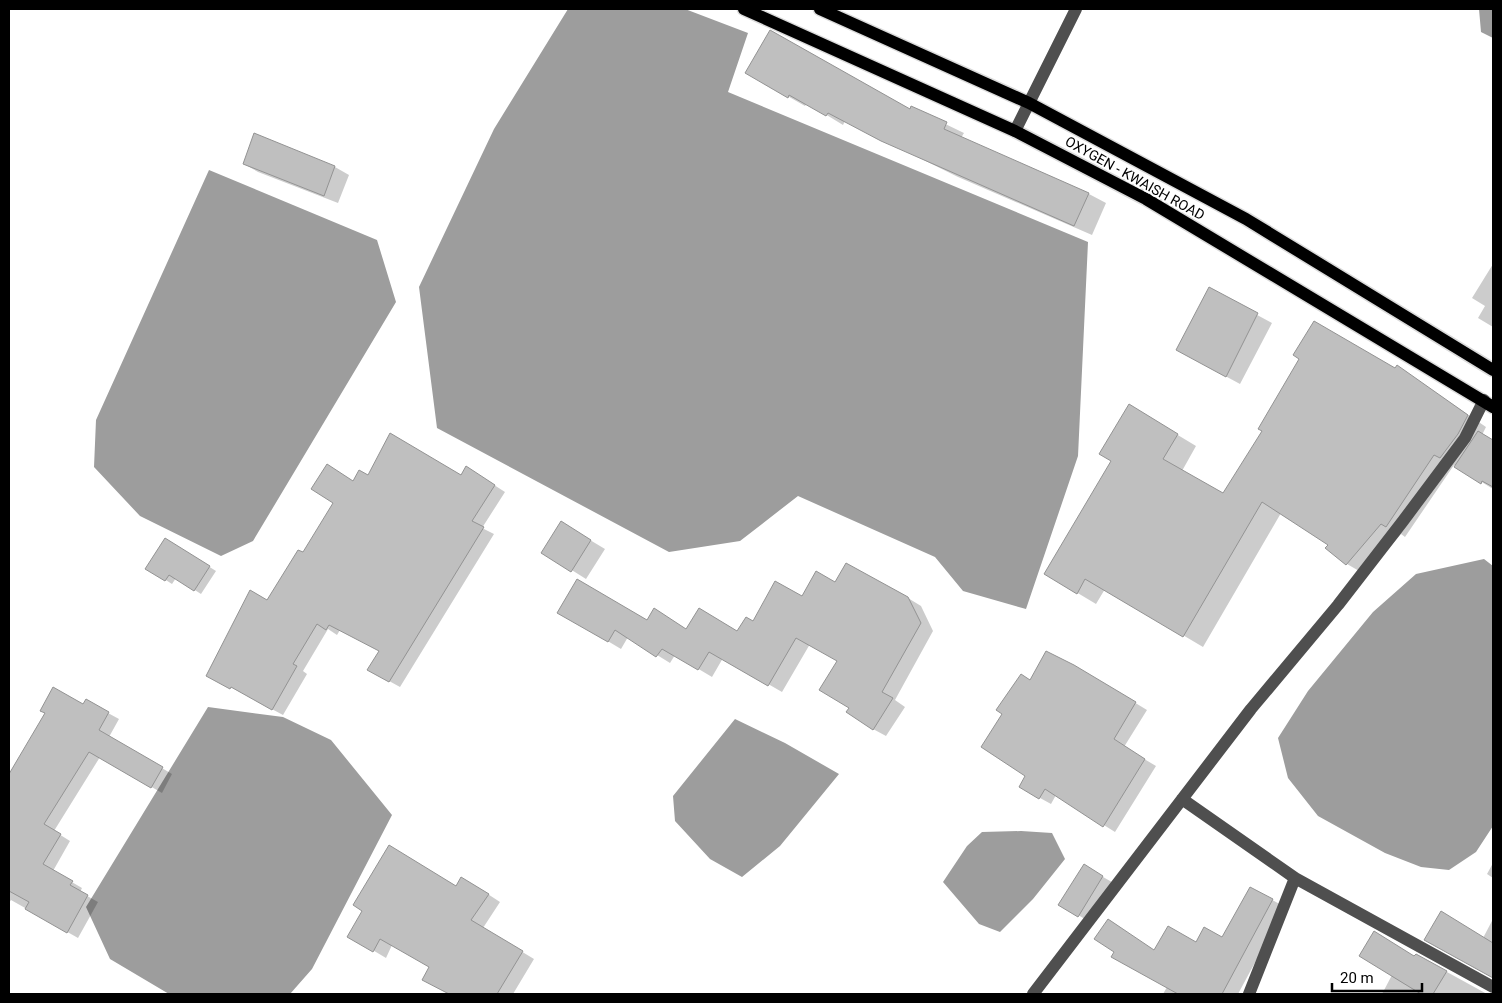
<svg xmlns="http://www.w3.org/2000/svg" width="1502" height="1003" viewBox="0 0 1502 1003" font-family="Roboto,sans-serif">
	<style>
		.water { fill: #9d9d9d }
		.shadow { fill: #0003 }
		.building { fill: #bfbfbf; stroke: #939393 }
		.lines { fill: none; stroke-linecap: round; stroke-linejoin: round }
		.major-casing { stroke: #dbdbdb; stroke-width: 15 }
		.minor { stroke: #4f4f4f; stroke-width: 12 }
		.major { stroke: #000; stroke-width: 12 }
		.labels { text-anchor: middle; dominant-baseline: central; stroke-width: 4; stroke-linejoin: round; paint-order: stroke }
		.street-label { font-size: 14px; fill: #000; stroke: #fff }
	</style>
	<rect width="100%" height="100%" fill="#fff"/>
	<path class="water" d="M568 9H685L748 33 728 92 1088 242 1078 456 1026 609 963 591 935 557 798 496 740 541 669 552 437 428 419 287 494 129Z
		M1479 9H1493V38L1481 32Z
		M209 170 377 240 396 302 253 541 221 556 140 516 94 467 96 420Z
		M1484 559 1493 566V826L1476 852 1449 870 1421 867 1385 853 1318 816 1288 778 1278 738 1308 691 1373 612 1416 574Z
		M208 707 283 717 331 740 392 815 312 969 290 994H169L110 959 86 907Z
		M735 719 785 743 839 774 780 846 742 877 710 859 675 821 673 796Z
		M1021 831 1052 833 1065 859 1033 899 1000 932 979 924 943 882 967 846 982 832Z"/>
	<path class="shadow" d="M747 73 911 111 912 108 964 133 961 138 1089 194 1106 203 1092 235 958 177 845 121 843 125 807 103 805 106Z
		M255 135 335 167 349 175 338 203 258 172 244 164Z
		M1493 264V327L1478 318 1485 306 1472 298Z
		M1209 289 1272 323 1240 384 1192 358Z
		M1398 367 1486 427 1482 435 1493 441V489L1454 465 1405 537 1401 534 1366 575 1347 564 1327 548 1330 544 1281 513 1203 647 1105 589 1096 604 1046 574 1148 417 1196 446 1182 471 1224 495Z
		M477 474 505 492 482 528 494 534 400 687 369 670 380 651 340 630 337 635 328 629 303 671 307 674 283 715 208 675 303 554 354 482 369 476Z
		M575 531 605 549 586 579 543 552Z
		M165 539 216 571 201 594 176 578 172 584 147 568Z
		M835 583 908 598 921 606 933 631 895 700 905 707 886 736 873 729 850 707 839 660 810 644 782 692 723 658 712 677 675 655 670 663 628 637 621 649 559 612 647 622 687 630 738 632 802 597Z
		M1086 673 1147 710 1124 747 1156 766 1115 832 1056 795 1051 804 1020 787Z
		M86 701 119 719 109 737 172 774 162 793 100 757 54 831 70 841 53 871 82 888 80 892 98 902 78 938 11 900 9 903V776L47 713 83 706Z
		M1493 863V878L1487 874Z
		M1084 866 1117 885 1093 924 1060 904Z
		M474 885 500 902 483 928 534 959 513 994H451L424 979 431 967 392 945 386 958 349 936 456 887Z
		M1250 888 1285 907 1238 994H1163L1167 987 1155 951 1223 938Z
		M1493 919V977L1426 939 1483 938Z
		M1416 955 1487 994H1382L1392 975Z"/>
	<path class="building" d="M770 30 910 109 911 106 947 122 944 129 1089 193 1074 226 881 141 828 113 826 116 789 95 788 98 745 73Z
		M254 133 335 166 324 196 243 164Z
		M1209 287 1258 313 1226 377 1176 350Z
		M1314 321 1395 368 1397 365 1468 415 1458 434 1440 458 1434 455 1386 527 1381 524 1346 565 1325 548 1328 545 1262 502 1183 637 1085 579 1077 594 1044 574 1111 461 1099 454 1129 404 1178 434 1163 459 1223 493 1262 431 1258 429 1299 359 1293 355Z
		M1478 431 1493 440V487L1482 481 1481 484 1454 467Z
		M390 433 461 475 466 466 495 485 472 521 484 527 389 682 367 670 379 651 329 625 326 630 317 624 293 664 297 666 272 710 231 687 230 689 206 676 250 590 267 600 298 550 303 552 333 503 311 489 327 464 353 481 359 470 368 475Z
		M561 521 591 540 571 572 541 553Z
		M165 538 210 566 194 591 169 575 165 581 145 569Z
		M846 563 908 597 921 623 882 692 893 698 873 730 846 712 849 708 819 690 837 661 796 638 768 686 709 652 698 670 662 649 656 657 615 630 608 642 557 613 577 579 647 620 654 608 686 629 699 608 737 631 746 617 753 621 775 581 802 596 816 571 835 582Z
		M1046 651 1074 665 1136 702 1114 739 1145 759 1103 827 1045 789 1039 799 1019 787 1025 776 981 747 1002 714 996 710 1021 674 1030 680Z
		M53 687 83 704 86 699 109 712 99 730 163 767 151 788 89 752 44 824 61 834 43 864 73 881 70 885 88 895 67 933 25 909 29 902 9 891V774L45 713 40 711Z
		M389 845 456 886 461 877 489 894 471 920 523 951 497 994H449L422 980 429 967 380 939 373 952 347 937 362 911 353 905Z
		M1084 864 1103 876 1078 917 1058 905Z
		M1250 887 1273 899 1222 994H1178L1111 957 1114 952 1094 939 1108 919 1154 950 1168 926 1196 942 1204 927 1222 937Z
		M1441 911 1493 943V978L1424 940Z
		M1374 931 1414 956 1416 954 1447 971 1433 994H1421L1359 956Z"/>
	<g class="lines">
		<defs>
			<path id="major" d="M744 9 1015 131 1146 199 1493 407
				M820 9 1029 103 1246 219 1493 370"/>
		</defs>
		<use href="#major" class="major-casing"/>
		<path class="minor" d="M1015 131 1076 9
			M1182 799 1295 878
			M1033 994 1251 709 1338 605 1403 521 1465 438 1484 400
			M1249 994 1295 878 1493 987"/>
		<use href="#major" class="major"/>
	</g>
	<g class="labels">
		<g class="street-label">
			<text transform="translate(1135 178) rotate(29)">OXYGEN - KWAISH ROAD</text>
		</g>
	</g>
	<rect width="1502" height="1003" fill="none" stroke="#000000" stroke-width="20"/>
	<path d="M1332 983v8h90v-8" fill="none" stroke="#000000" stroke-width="2.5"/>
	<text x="1340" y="983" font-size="15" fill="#000000" stroke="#ffffff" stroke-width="4" paint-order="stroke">20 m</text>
</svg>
